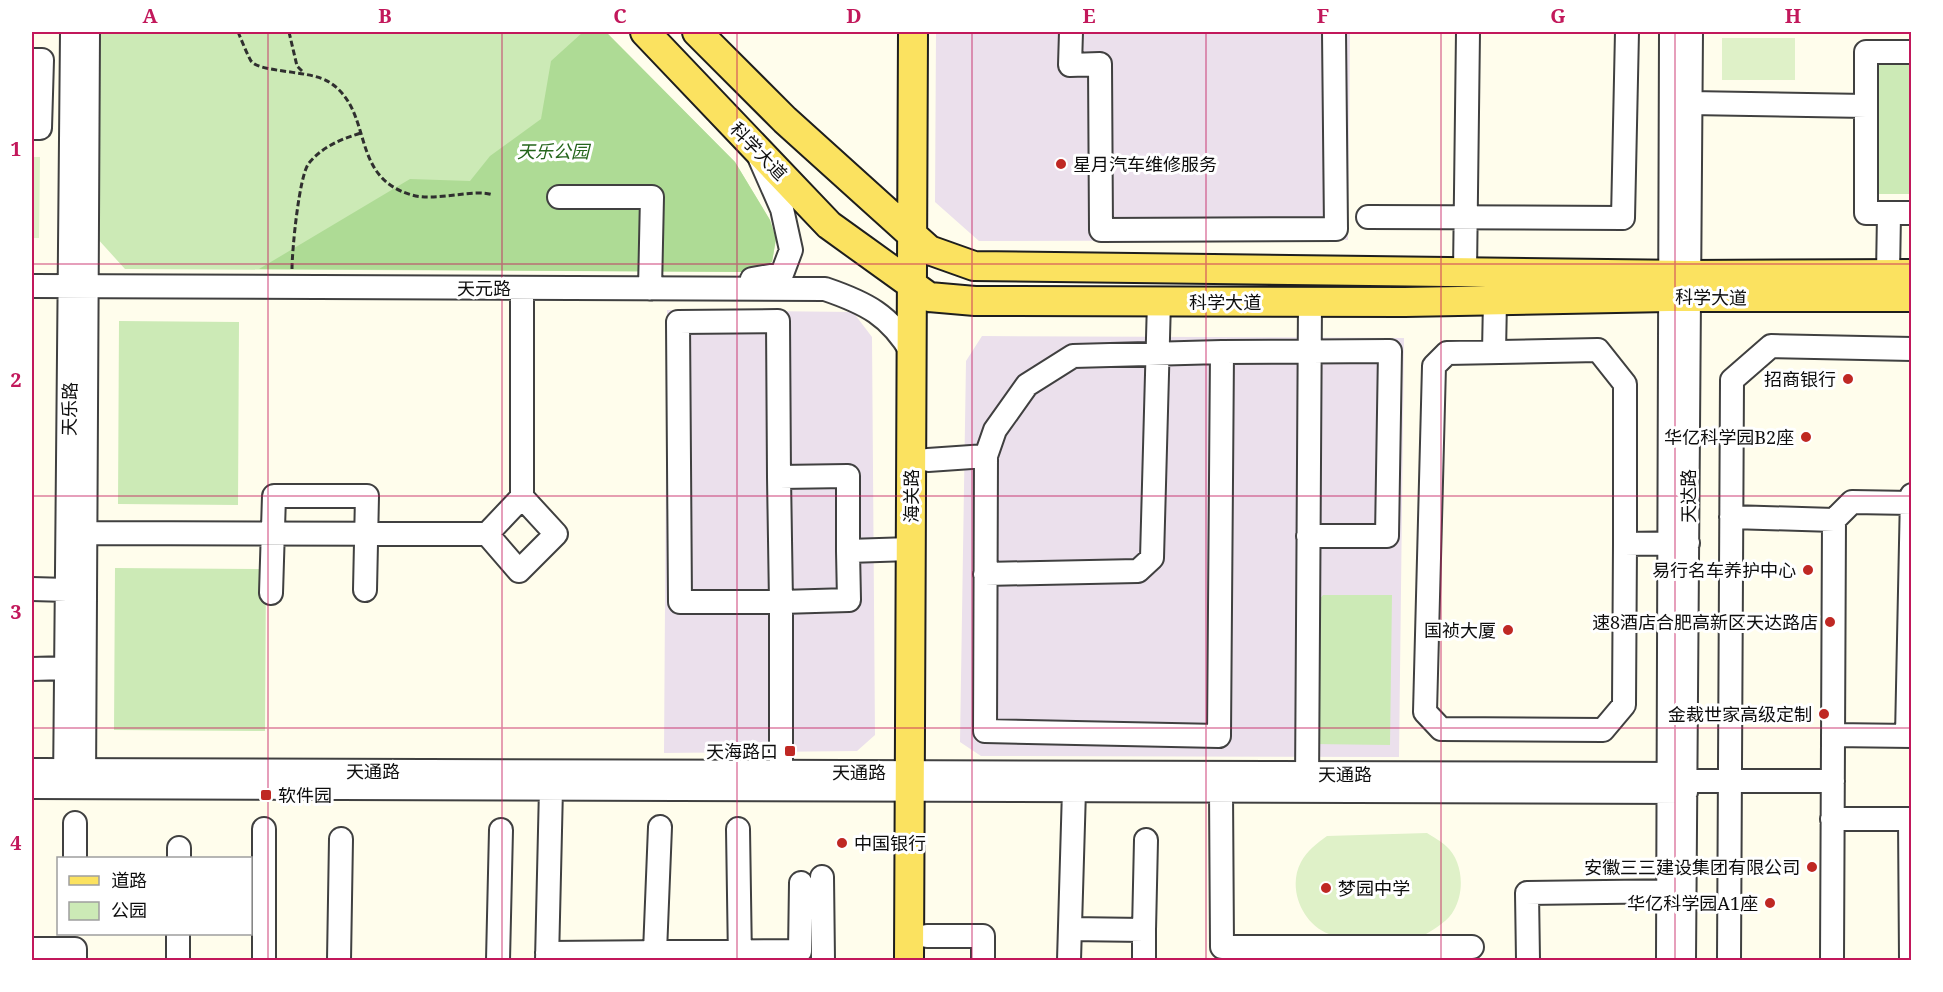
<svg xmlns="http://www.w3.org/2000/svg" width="1943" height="992" viewBox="0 0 1943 992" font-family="'Noto Serif','Noto Sans SC',serif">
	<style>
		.industrial { fill: #ebe0ec }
		.green { fill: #cceab6 }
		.forest { fill: #aedb95 }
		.pitch { fill: #dff1c8 }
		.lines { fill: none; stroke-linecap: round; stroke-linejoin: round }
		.minor-casing { stroke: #404040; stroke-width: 26 }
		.major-casing { stroke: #1e1e1e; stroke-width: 32 }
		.path { stroke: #2f2f2f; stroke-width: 3; stroke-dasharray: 6 3; stroke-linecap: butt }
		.minor { stroke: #fff; stroke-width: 22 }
		.major { stroke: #fbe260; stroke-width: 28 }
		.grid { fill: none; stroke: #c2185b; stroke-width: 1.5; stroke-opacity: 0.55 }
		.poi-dot { fill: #bf2823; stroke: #fff; stroke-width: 2 }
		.labels { text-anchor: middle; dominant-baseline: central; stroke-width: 6; stroke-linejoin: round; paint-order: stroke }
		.park-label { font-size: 18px; font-style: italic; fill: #25651c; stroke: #fff }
		.street-label { font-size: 18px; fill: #0d0d0d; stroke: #fff }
		.poi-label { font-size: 18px; fill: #0d0d0d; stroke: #fff; text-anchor: end }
		.neatline { fill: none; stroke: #c2185b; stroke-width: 2 }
		.grid-label { font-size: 20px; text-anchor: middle; font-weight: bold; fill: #c2185b }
	</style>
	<rect width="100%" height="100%" fill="#fffdec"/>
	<path class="industrial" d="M936 32H1350L1348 240 979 241 935 202Z
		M667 310 853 312 872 337 875 735 857 751 664 753Z
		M982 336 1404 338 1399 757 981 756 960 742 966 361Z"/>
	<path class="green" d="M96 32H606L735 162 770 220 776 239 772 262 750 272 125 269 96 237Z
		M1878 64 1911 65V194H1877Z
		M119 321 239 322 238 505 118 504Z
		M115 568 266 569 265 731 114 730Z
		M1323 595H1392L1390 745 1314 744 1316 604Z"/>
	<path class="forest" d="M583 32H606L735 162 770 220 776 239 772 262 750 272 259 269 410 179 470 181 490 156 541 119 551 61Z"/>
	<path class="pitch" d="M1722 38H1795V80H1722Z
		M32 157H40L39 238H32Z
		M1427 833C1433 837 1441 841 1446 846 1463 861 1465 891 1454 910 1449 920 1436 928 1426 934 1407 934 1344 939 1329 934 1302 924 1287 888 1301 862 1307 851 1317 843 1327 836Z"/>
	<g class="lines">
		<defs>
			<path id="minor" d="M1071 32 1070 65 1100 64 1101 230 1336 229 1334 32
				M1912 52H1866V213H1912
				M32 60H42L40 128H32
				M1690 103 1866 106
				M559 197H652L650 289
				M1368 217 1623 218 1627 32
				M1465 272 1468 32
				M1888 274 1889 214
				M752 279 782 274 791 250 782 209 760 159
				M32 286 825 289C866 303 890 315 912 353
				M522 288V497
				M1222 352 1390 351 1387 536H1308
				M1494 352 1495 300
				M928 460 986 456 985 731 1219 736 1222 352 1073 356 1027 385 995 430 986 456
				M779 477 778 321 678 322 680 602H781L779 477 848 476V551
				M1731 517 1834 520
				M86 533 487 534 522 497 556 534 519 571 487 534
				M1625 544V384L1598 350 1447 353 1434 366 1425 712 1441 729 1603 730 1624 705 1625 544 1688 543
				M985 574 1138 571 1152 558 1159 301
				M32 589 67 590
				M271 593 274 496H367L365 590
				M32 669 66 668
				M1833 735 1912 736
				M1907 736 1912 495
				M32 770 1686 774
				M781 772V602L849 600 848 551 911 549
				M1686 781H1833
				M84 785 88 32
				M65 786 72 32
				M32 787 1686 792
				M1307 787 1310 302
				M1221 791 1222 947H1472
				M1832 819H1912
				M1910 819 1911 960
				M75 823V858
				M738 829 740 960
				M179 858V848
				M822 877 823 960
				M1070 929 1144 930V960
				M1144 930 1146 840
				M927 936H983V960
				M32 949H75V960
				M655 952 660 827
				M547 953 800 951 801 883
				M178 960V934
				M264 960V829
				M339 960 341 839
				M498 960 501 830
				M547 960 551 788
				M1069 960 1074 790
				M1528 960 1527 893 1683 891
				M1668 960 1671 32
				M1684 960 1691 32
				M1729 960 1732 380 1771 346 1912 349
				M1832 960 1834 520 1852 502 1912 503"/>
			<path id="major" d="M645 32 829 225 929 297 975 301 1405 302 1669 297H1912
				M697 32 785 120 929 250 974 266 1689 275 1912 274
				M909 960 913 32"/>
		</defs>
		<use href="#minor" class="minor-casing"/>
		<use href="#major" class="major-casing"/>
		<path class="path" d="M238 32C242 41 246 52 251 61 260 73 311 70 329 82 375 111 348 177 412 195 436 202 475 188 493 195
			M289 32 297 66 304 73
			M292 269C292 251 299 175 309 163 322 147 341 139 361 133"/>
		<use href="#minor" class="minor"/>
		<use href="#major" class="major"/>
	</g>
	<path class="grid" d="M268 32V960M502 32V960M737 32V960M972 32V960M1206 32V960M1441 32V960M1675 32V960M32 264H1912M32 496H1912M32 728H1912"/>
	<g class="poi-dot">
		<circle cx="1061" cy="164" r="6"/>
		<circle cx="1848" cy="379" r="6"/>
		<circle cx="1806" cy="437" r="6"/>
		<circle cx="1808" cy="570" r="6"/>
		<circle cx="1830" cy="622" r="6"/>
		<circle cx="1508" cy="630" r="6"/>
		<circle cx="1824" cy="714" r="6"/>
		<rect x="784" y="745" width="12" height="12" rx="3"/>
		<rect x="260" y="789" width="12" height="12" rx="3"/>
		<circle cx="842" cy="843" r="6"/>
		<circle cx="1812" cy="867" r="6"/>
		<circle cx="1326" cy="888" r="6"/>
		<circle cx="1770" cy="903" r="6"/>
	</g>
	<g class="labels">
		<g class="park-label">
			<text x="553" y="151">天乐公园</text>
		</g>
		<g class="street-label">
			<text transform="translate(759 151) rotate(46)">科学大道</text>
			<text x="484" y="288">天元路</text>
			<text transform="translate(1711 297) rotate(1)">科学大道</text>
			<text x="1225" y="302">科学大道</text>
			<text transform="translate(69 409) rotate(-89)">天乐路</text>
			<text transform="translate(911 496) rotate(-90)">海关路</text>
			<text transform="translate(1688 496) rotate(-90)">天达路</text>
			<text x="373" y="771">天通路</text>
			<text x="859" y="772">天通路</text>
			<text x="1345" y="774">天通路</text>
		</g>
		<g class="poi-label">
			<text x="1073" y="164" text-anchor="start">星月汽车维修服务</text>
			<text x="1836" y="379">招商银行</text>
			<text x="1794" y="437">华亿科学园B2座</text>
			<text x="1796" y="570">易行名车养护中心</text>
			<text x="1818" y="622">速8酒店合肥高新区天达路店</text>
			<text x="1496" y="630">国祯大厦</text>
			<text x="1812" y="714">金裁世家高级定制</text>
			<text x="778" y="751">天海路口</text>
			<text x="278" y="795" text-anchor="start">软件园</text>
			<text x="854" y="843" text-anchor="start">中国银行</text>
			<text x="1800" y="867">安徽三三建设集团有限公司</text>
			<text x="1338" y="888" text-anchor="start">梦园中学</text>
			<text x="1758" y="903">华亿科学园A1座</text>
		</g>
	</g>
	<rect width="1943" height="992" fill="none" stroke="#ffffff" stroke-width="66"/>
	<rect x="57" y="857" width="195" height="78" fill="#ffffff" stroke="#9e9e9e" stroke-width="1.5"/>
	<rect x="69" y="876" width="30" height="9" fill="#fbe260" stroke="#9e9e9e" stroke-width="1.5"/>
	<text x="111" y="887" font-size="18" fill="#0d0d0d">道路</text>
	<rect x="69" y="902" width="30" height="18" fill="#cceab6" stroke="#9e9e9e" stroke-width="1.5"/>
	<text x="111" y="917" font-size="18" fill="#0d0d0d">公园</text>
	<rect x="33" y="33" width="1877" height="926" class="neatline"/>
	<g class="grid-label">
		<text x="150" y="23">A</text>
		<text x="385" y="23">B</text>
		<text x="620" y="23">C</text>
		<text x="854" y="23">D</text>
		<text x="1089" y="23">E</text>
		<text x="1323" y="23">F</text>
		<text x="1558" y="23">G</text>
		<text x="1793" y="23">H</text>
		<text x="16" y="156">1</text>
		<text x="16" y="387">2</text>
		<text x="16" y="619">3</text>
		<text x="16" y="850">4</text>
	</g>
</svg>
